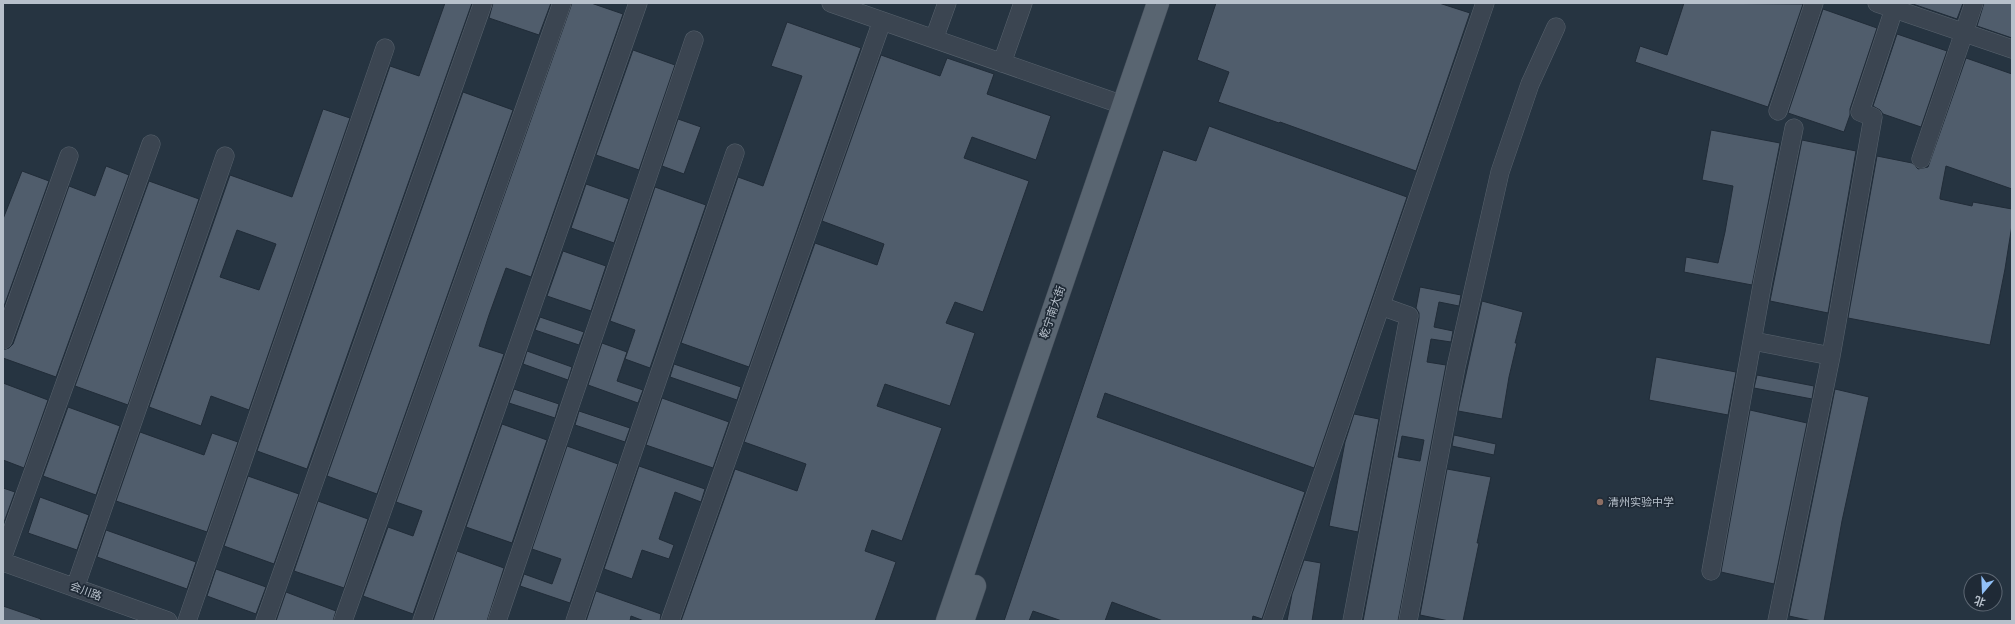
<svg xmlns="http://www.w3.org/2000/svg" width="2015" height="624" viewBox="0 0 2015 624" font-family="'Titillium Web','Noto Sans SC',sans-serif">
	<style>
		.building { fill: #505d6c; stroke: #212c38; fill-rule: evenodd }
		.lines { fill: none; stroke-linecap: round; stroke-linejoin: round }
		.minor-casing { stroke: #58636e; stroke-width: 19 }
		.major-casing { stroke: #47515d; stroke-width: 23 }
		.minor { stroke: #3b4551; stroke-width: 18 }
		.major { stroke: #596571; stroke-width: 22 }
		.education-dot { fill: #8d6e63; stroke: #1f2a36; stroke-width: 1.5 }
		.labels { text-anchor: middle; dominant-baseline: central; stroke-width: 3.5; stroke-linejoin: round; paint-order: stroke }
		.street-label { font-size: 11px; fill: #b7c0cb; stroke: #1f2a36 }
		.poi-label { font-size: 11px; fill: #b7c0cb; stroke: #1f2a36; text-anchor: start }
	</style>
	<rect width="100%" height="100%" fill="#263441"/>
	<path class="building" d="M445 3H472L307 469 257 451 390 66 419 76Z
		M493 3H551L539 35 489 18Z
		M572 3H591L623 14 531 277 506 268 489 315 479 346 504 354 413 614 363 596 388 527 413 536 422 511 396 502Z
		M1216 3H1439L1470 13 1416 171 1280 122 1279 123 1218 102 1229 72 1197 60Z
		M1684 3 1803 4 1768 107 1635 62 1640 46 1667 55Z
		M1910 3H1963L1957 19Z
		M1984 3H2012V38L1977 26Z
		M1823 9 1877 28 1850 109V115L1844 132 1788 113Z
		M787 22 861 48 749 367 681 343 738 177 763 186 802 76 771 66Z
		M1897 34 1947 51 1921 127 1883 114 1880 110 1873 106Z
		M633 50 675 65 639 170 596 155Z
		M881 55 940 76 947 58 994 74 987 94 1051 116 1036 160 972 137 964 158 1029 181 983 312 955 302 946 323 975 333 950 406 885 384 877 406 942 428 902 541 872 530 865 551 896 562 888 585 875 621H681L735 469 797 491 806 464 744 442 815 243 877 265 884 244 822 221Z
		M1966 58 2012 74V189L1946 166 1940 197V199L1972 206 1973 202 2012 209V225L2005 269 1990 345 1848 318 1877 156 1912 163 1918 169 1928 167Z
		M463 92 513 110 377 494 327 476Z
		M323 109 350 118 249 410 211 396 201 426 149 407 230 175 292 197ZM237 230 276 244 259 290 220 277Z
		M678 119 701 127 684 174 662 166Z
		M1209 126 1407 197 1314 468 1105 393 1097 417 1305 492 1262 619 1253 616 1252 621H1163L1112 602 1105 621H1062L1033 611 1029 621H1004L1163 150 1196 161Z
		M1711 130 1780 143 1752 285 1684 272 1686 257 1718 263 1725 232 1733 186 1702 180Z
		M1802 140 1856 151 1828 313 1770 301Z
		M106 166 129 175 56 377 3 358V350L9 348 13 344 69 186 95 196Z
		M22 171 49 181 3 309V219Z
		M149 181 199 199 128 405 75 386Z
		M586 184 629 199 614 243 571 228Z
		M655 187 706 205 650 368 625 359 635 330 610 321Z
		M563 251 606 266 591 311 547 296Z
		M1420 287 1461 295 1459 306 1439 302 1434 327 1453 331 1451 342 1431 339 1427 362 1446 365 1398 621H1363L1419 318V313L1416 308ZM1402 436 1424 440 1420 461 1398 457Z
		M1482 301 1523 312 1515 343H1517L1509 377 1502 419 1458 411Z
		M540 317 584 332 579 345 535 330Z
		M602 343 627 352 617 381 643 390 638 403 588 385Z
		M527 351 572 367 568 380 523 364Z
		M1656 357 1736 372 1728 415 1649 400Z
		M674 364 741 387 737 400 670 377Z
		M1757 375 1814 386 1812 399 1754 388Z
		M3 383 48 400 24 468 3 460Z
		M514 389 559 404 555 418 509 403Z
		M1835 389 1869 397 1842 521 1824 621H1812L1789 616Z
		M662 398 729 422 713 468 646 445Z
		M68 407 120 426 96 495 43 476Z
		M1750 410 1807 423 1774 584 1721 572Z
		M579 411 630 428 625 442 575 425Z
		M1354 414 1379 419 1358 532 1329 526 1345 442Z
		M502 424 547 440 512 543 466 527Z
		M140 432 204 455 212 433 238 442 207 532 116 501Z
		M1454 435 1496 444 1494 455 1452 446Z
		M567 446 618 464 570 603 520 586 524 574 552 584 561 559 532 549Z
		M639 466 705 489 701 502 675 492 659 539 674 545 669 559 642 550 632 579 604 569Z
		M1447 469 1491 477 1477 543H1479L1463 621H1449L1420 615Z
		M248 476 299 494 274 564 224 546Z
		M3 488 15 492 3 525Z
		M40 497 89 515 77 550 28 533Z
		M318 501 368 519 344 588 294 571Z
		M106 530 196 562 187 589 97 557Z
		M457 551 504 568 487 621H433Z
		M1304 560 1321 563 1312 621H1287L1292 594Z
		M216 569 266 587 256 614 207 596Z
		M596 591 661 614 660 621H644L631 616 630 621H586Z
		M286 592 336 611 333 621H276Z
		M3 606 41 619 40 621H3Z"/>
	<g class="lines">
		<defs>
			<path id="minor" d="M831 3 1123 105
				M1877 3 2012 49
				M934 39 947 3
				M1002 63 1023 3
				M1778 111 1814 3
				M1921 159 1974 3
				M3 340 69 156
				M1753 341 1831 356
				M3 556 151 144
				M3 562 168 621
				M1711 571 1763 280 1794 128
				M75 588 225 156
				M187 621 385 48
				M265 621 483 3
				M343 621 562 3
				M422 621 638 3
				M497 621 694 40
				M575 621 735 153
				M670 621 882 21
				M1272 621 1485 3
				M1352 621 1409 316 1381 306
				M1408 621 1456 367 1500 172 1530 84 1556 27
				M1777 621 1831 356 1873 117 1860 112 1894 9"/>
			<path id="major" d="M947 621 1158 3
				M963 621 975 586"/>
		</defs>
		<use href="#minor" class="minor-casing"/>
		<use href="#major" class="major-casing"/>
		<use href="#minor" class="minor"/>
		<use href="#major" class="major"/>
	</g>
	<circle class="education-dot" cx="1600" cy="502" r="4"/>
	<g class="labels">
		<g class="street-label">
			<text transform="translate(1052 312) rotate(-71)">乾宁南大街</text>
			<text transform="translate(86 591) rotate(20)">会川路</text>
		</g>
		<g class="poi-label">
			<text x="1608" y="502">清州实验中学</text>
		</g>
	</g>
	<rect width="2015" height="624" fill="none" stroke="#b7c0cb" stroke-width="8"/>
	<g transform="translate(1983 592) rotate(199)"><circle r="19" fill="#1f2a36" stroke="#5c6672"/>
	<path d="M0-3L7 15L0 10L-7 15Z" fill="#91c0f7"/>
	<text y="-6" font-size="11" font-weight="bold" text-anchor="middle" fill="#b7c0cb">北</text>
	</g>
</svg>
